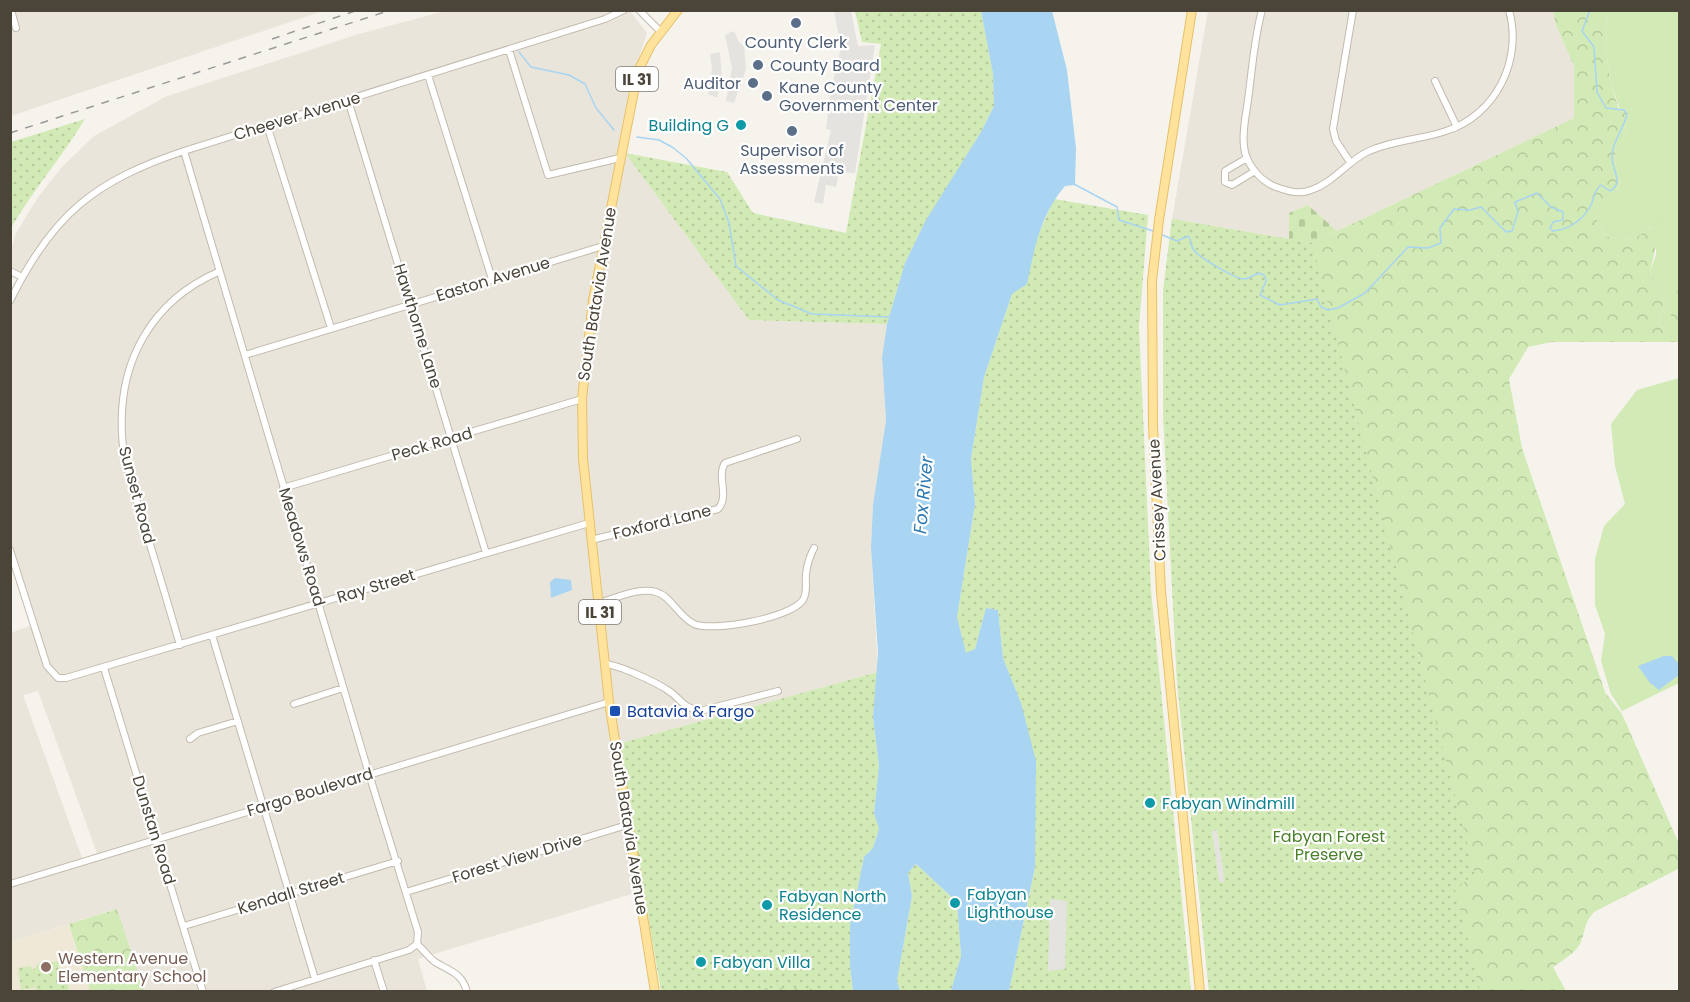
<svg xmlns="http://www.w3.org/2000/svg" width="1690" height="1002" viewBox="0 0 1690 1002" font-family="Poppins,sans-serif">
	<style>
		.residential { fill: #eae5da }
		.education { fill: #efe8d6 }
		.grass { fill: #d2eab5 }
		.forest { fill: url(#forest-crowns) }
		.cemetery { fill: url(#cemetery-stones) }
		.park { fill: url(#park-dots) }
		.garden { fill: url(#garden-furrows) }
		.parking { fill: #e5e3e0 }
		.water { fill: #a9d4f2 }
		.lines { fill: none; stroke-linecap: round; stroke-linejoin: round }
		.stream { stroke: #a9d4f2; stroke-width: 1.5 }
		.minor-casing { stroke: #c2bbae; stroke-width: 8 }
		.major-casing { stroke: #e6c16a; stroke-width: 10 }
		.minor { stroke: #fff; stroke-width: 6 }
		.major { stroke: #ffe39c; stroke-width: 8 }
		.rail { stroke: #9a9a9a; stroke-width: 1.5; stroke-dasharray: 8 8; stroke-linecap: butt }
		.service-dot { fill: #5c6f8a; stroke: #fff; stroke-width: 2 }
		.culture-dot { fill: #0f9aa8; stroke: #fff; stroke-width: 2 }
		.transit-dot { fill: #1a4fb4; stroke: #fff; stroke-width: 2 }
		.education-dot { fill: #8d6e63; stroke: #fff; stroke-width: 2 }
		.labels { text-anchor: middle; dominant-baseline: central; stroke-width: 4.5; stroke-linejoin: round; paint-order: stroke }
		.shield { fill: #fff; stroke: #817c74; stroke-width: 1.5 }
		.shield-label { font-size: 15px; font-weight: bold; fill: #4b4439 }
		.service-label { font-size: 16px; fill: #4e5e75; stroke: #fff }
		.street-label { font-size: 16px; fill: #4b4439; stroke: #fff }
		.culture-label { font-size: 16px; fill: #0d838f; stroke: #fff; text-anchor: start }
		.transit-label { font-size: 16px; fill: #164399; stroke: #fff; text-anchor: start }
		.park-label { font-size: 16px; fill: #4a7f2a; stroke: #fff }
		.education-label { font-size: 16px; fill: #785e54; stroke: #fff; text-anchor: start }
		.water-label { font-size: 18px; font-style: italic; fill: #2e7ab2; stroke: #fff }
	</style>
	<defs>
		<pattern id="forest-crowns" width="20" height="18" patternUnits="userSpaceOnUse" patternTransform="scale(1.5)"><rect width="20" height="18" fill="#d2eab5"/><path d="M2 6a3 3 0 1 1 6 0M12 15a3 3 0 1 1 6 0" fill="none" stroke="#b6ca9c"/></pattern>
		<pattern id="cemetery-stones" width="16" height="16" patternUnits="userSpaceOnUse" patternTransform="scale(1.5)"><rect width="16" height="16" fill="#d2eab5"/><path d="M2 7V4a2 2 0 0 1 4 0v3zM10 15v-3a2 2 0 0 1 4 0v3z" fill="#b6ca9c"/></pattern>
		<pattern id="park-dots" width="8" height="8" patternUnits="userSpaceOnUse" patternTransform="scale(1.5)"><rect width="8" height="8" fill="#d2eab5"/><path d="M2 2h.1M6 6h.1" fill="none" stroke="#b6ca9c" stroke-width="1.8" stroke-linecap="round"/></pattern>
		<pattern id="garden-furrows" width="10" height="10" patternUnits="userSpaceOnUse" patternTransform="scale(1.5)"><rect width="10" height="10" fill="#d2eab5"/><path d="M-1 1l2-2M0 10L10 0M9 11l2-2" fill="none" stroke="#b6ca9c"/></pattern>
	</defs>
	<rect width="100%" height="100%" fill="#f6f3ec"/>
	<path class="residential" d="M10 11H323L11 116Z
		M445 11H630L647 33 630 84 584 334 579 394 580 463 606 701 98 856 38 691 23 695 82 858 11 881 10 633 36 624 11 544V308L26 277 11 268V249L16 233 38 197 62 167 94 136 167 96 359 34Z
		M1208 11H1553L1556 25 1574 66V118L1337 231 1308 205 1289 213V239L1172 219Z
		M625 153 749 320 887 324 882 357 886 420 873 505 871 547 878 672 618 744 585 457 584 399 588 345Z
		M606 705 635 893 418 959 427 991H144L116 909 11 942V887Z"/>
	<path class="education" d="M69 924 90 991 11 992V942Z"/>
	<path class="grass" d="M1608 11H1679L1680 283 1668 328 1664 329 1658 323 1666 303 1650 272 1656 255V222C1635 240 1631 245 1604 235L1596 218 1607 194 1616 192 1621 179 1615 162 1616 149 1625 134 1627 109 1620 110 1610 81 1606 49Z
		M1679 378V683L1622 711 1611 694 1601 661 1605 634 1595 605V559L1604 526 1625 504 1615 466 1611 424 1637 390Z"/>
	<path class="forest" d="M1553 11H1608L1606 49 1610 81 1619 110 1627 109 1625 134 1616 149 1615 162 1621 178 1616 192 1607 195 1596 218 1604 235C1631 245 1635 240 1656 222H1661L1650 272 1666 303 1658 323 1664 329 1668 327 1679 283V342H1551L1528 347 1509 379 1522 448 1605 692 1622 714 1679 844 1680 868 1594 912C1582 926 1586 932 1580 944 1574 954 1562 961 1553 967L1566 991H1209L1177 681 1163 412V292L1172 219 1312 243 1574 118V66L1556 25Z
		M117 909 144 991H90L69 924Z"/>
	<path class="cemetery" d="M1308 205 1337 231 1312 243 1289 239V213Z"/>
	<path class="park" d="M855 11H981L993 74 994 106 981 132 919 234 905 263 887 324 749 320 625 153 727 172 753 213 846 233 881 44 862 42Z
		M85 119C62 157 33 190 11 228V142Z
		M1054 199 1148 215 1139 327 1151 590 1191 991H1009L1035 867 1021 703 1003 658 998 610 986 608 975 649 966 654 957 617 975 504 971 459 984 377 1012 294Z
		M1172 219 1312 243 1475 873 1455 890 1480 991H1209L1177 681 1163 412V292Z
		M878 672 873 717 879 766 874 813 879 829 873 848 864 857 850 925V966L853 991H661L618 744Z
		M916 864 957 902 961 956 951 991H900L897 981 912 896 908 873Z
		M58 961 61 976 68 982 69 991H36L34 984V988L21 990 18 968 31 966 32 971 38 964Z"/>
	<path class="garden" d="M762 988 815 989 817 991H754Z"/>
	<path class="parking" d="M834 11H851L858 46 875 45 855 173 839 172 836 187 826 185 823 204 814 202 831 130 826 129 830 96 841 47Z
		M734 31 739 42 744 46 746 69 734 103 726 101 732 68 725 35Z
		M720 52 722 79 717 98 708 94 712 69 710 54Z
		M1217 830 1223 869 1224 882H1219L1212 831Z
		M1050 899 1067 901 1065 969 1048 971Z"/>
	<path class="water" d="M981 11H1052L1067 70 1076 148 1075 185 1065 186C1040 216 1035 246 1027 284L1012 294 984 377 971 459 975 504 957 617 966 653 975 649 986 608 998 610 1003 658 1021 703 1036 761 1035 867 1009 991H951L961 956 957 902 916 864 908 873 912 896 897 981 900 991H853L850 966V925L864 857 873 848 879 829 874 813 879 766 873 717 878 653 871 547 873 505 886 420 882 357 887 324 905 263 926 220 981 132 994 106 993 74Z
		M555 578 571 580 572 590 551 598 550 582Z
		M1664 656H1672L1679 664V675L1659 690 1650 683 1638 666Z"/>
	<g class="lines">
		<path class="stream" d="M519 52 531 67 569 75 585 84 596 108 614 130
			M637 137 659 140 672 147 686 158 720 199 729 223 736 266 778 300 812 314 890 317
			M1074 184 1117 207 1119 220 1153 231
			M1160 234 1177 241 1188 236C1192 240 1190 244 1193 249 1198 257 1237 280 1245 279 1250 278 1254 275 1259 273L1264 275 1266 281 1260 295 1280 305 1317 299 1321 307 1328 310 1338 308 1365 293 1408 247 1428 248 1441 243 1440 228 1454 209 1470 210 1481 207 1506 232 1512 231 1518 212 1515 202 1537 193 1551 207 1563 212V220L1553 222 1550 228 1553 231C1571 229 1584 219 1592 203 1594 196 1595 190 1601 185L1610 191C1625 183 1611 169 1612 156 1612 141 1624 129 1627 114L1624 110 1606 108 1597 92 1594 47 1582 31 1590 10"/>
		<defs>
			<path id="minor" d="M11 10 16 28
				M639 10 660 31
				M1262 10C1254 39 1252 71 1248 100 1246 115 1242 131 1244 146 1245 163 1260 181 1276 187 1287 191 1299 195 1311 190 1333 183 1347 162 1367 152 1392 140 1420 140 1446 131 1496 115 1523 60 1509 10
				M509 50 548 175 620 158
				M428 75 492 279
				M1435 81 1457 127
				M348 100 486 553
				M267 125 331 328
				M184 151 369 774 418 932 417 944
				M1247 158 1225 171V182L1232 185 1255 171
				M1350 162 1336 141 1333 129 1353 10
				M10 271 22 277
				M10 301C52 215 94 181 184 151L605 19 624 10
				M245 355 603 246
				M283 488 582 399
				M591 540 718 509C730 496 716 477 725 463L797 439
				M10 550 47 666 58 678H66L589 523
				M599 603C616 598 639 587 656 592 671 596 679 617 694 624 713 632 791 618 803 600 808 592 805 583 806 574 807 564 810 556 814 548
				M212 635 315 979
				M180 645C168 604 156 563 143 522 135 493 123 464 122 434 118 361 152 301 218 272
				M605 664C619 665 653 681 666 689 681 698 681 707 700 711L778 691
				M104 668 203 992
				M294 704 343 688
				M190 739 198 733 238 721
				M10 884 609 702
				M406 892 627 825
				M184 926 398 861
				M417 944C423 949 428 957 435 962 450 971 462 973 467 992
				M374 960 384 992
				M274 992 409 950 417 944"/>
			<path id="major" d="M1192 10 1159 220 1152 281 1153 426 1161 592 1200 992
				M655 992 609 702 583 459 582 399 593 300 638 71 651 45 678 10"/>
		</defs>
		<use href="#minor" class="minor-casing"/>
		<use href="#major" class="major-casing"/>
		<use href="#minor" class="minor"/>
		<use href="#major" class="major"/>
		<path class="rail" d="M272 39 358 10
			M10 133 391 10"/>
	</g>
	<g class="service-dot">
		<circle cx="796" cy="23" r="6"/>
		<circle cx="758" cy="65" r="6"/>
		<circle cx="753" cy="83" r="6"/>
		<circle cx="767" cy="96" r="6"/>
		<circle cx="792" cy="131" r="6"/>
	</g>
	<g class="culture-dot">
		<circle cx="741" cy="125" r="6"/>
		<circle cx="1150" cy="803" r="6"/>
		<circle cx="955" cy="903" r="6"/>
		<circle cx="767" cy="905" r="6"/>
		<circle cx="701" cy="962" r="6"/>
	</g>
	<rect class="transit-dot" x="609" y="705" width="12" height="12" rx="3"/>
	<circle class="education-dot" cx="46" cy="967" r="6"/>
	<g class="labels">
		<g class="shield">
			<rect x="616" y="67" width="42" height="24" rx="4.5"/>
			<rect x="579" y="600" width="42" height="24" rx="4.5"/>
		</g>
		<g class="shield-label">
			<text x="637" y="79">IL 31</text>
			<text x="600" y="612">IL 31</text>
		</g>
		<g class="service-label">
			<text x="796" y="42">County Clerk</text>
			<text x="770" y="65" text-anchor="start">County Board</text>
			<text x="741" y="83" text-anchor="end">Auditor</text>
			<text x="779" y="87" text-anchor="start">Kane County<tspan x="779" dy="18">Government Center</tspan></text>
			<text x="792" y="150">Supervisor of<tspan x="792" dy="18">Assessments</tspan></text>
		</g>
		<g class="street-label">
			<text transform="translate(297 116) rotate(-17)">Cheever Avenue</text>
			<text transform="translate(493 279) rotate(-17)">Easton Avenue</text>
			<text transform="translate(597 294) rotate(-81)">South Batavia Avenue</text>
			<text transform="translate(418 326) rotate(73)">Hawthorne Lane</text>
			<text transform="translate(432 444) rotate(-16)">Peck Road</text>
			<text transform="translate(137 495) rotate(75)">Sunset Road</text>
			<text transform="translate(1157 500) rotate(-93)">Crissey Avenue</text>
			<text transform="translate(662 522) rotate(-14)">Foxford Lane</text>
			<text transform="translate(302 547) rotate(73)">Meadows Road</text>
			<text transform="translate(376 586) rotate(-17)">Ray Street</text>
			<text transform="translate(310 792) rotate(-17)">Fargo Boulevard</text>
			<text transform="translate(629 828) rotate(81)">South Batavia Avenue</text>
			<text transform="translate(154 830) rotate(73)">Dunstan Road</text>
			<text transform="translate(517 858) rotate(-17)">Forest View Drive</text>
			<text transform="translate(291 893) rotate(-17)">Kendall Street</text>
		</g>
		<g class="culture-label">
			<text x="729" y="125" text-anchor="end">Building G</text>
			<text x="1162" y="803">Fabyan Windmill</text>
			<text x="967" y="894">Fabyan<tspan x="967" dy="18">Lighthouse</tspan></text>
			<text x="779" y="896">Fabyan North<tspan x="779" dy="18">Residence</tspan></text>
			<text x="713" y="962">Fabyan Villa</text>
		</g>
		<g class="transit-label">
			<text x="627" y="711">Batavia &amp; Fargo</text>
		</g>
		<g class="park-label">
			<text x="1329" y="836">Fabyan Forest<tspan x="1329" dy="18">Preserve</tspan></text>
		</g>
		<g class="education-label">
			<text x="58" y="958">Western Avenue<tspan x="58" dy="18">Elementary School</tspan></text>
		</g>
		<g class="water-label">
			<text transform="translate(923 495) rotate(-85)">Fox River</text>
		</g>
	</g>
	<rect width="1690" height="1002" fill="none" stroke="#4b4439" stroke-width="24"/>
</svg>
